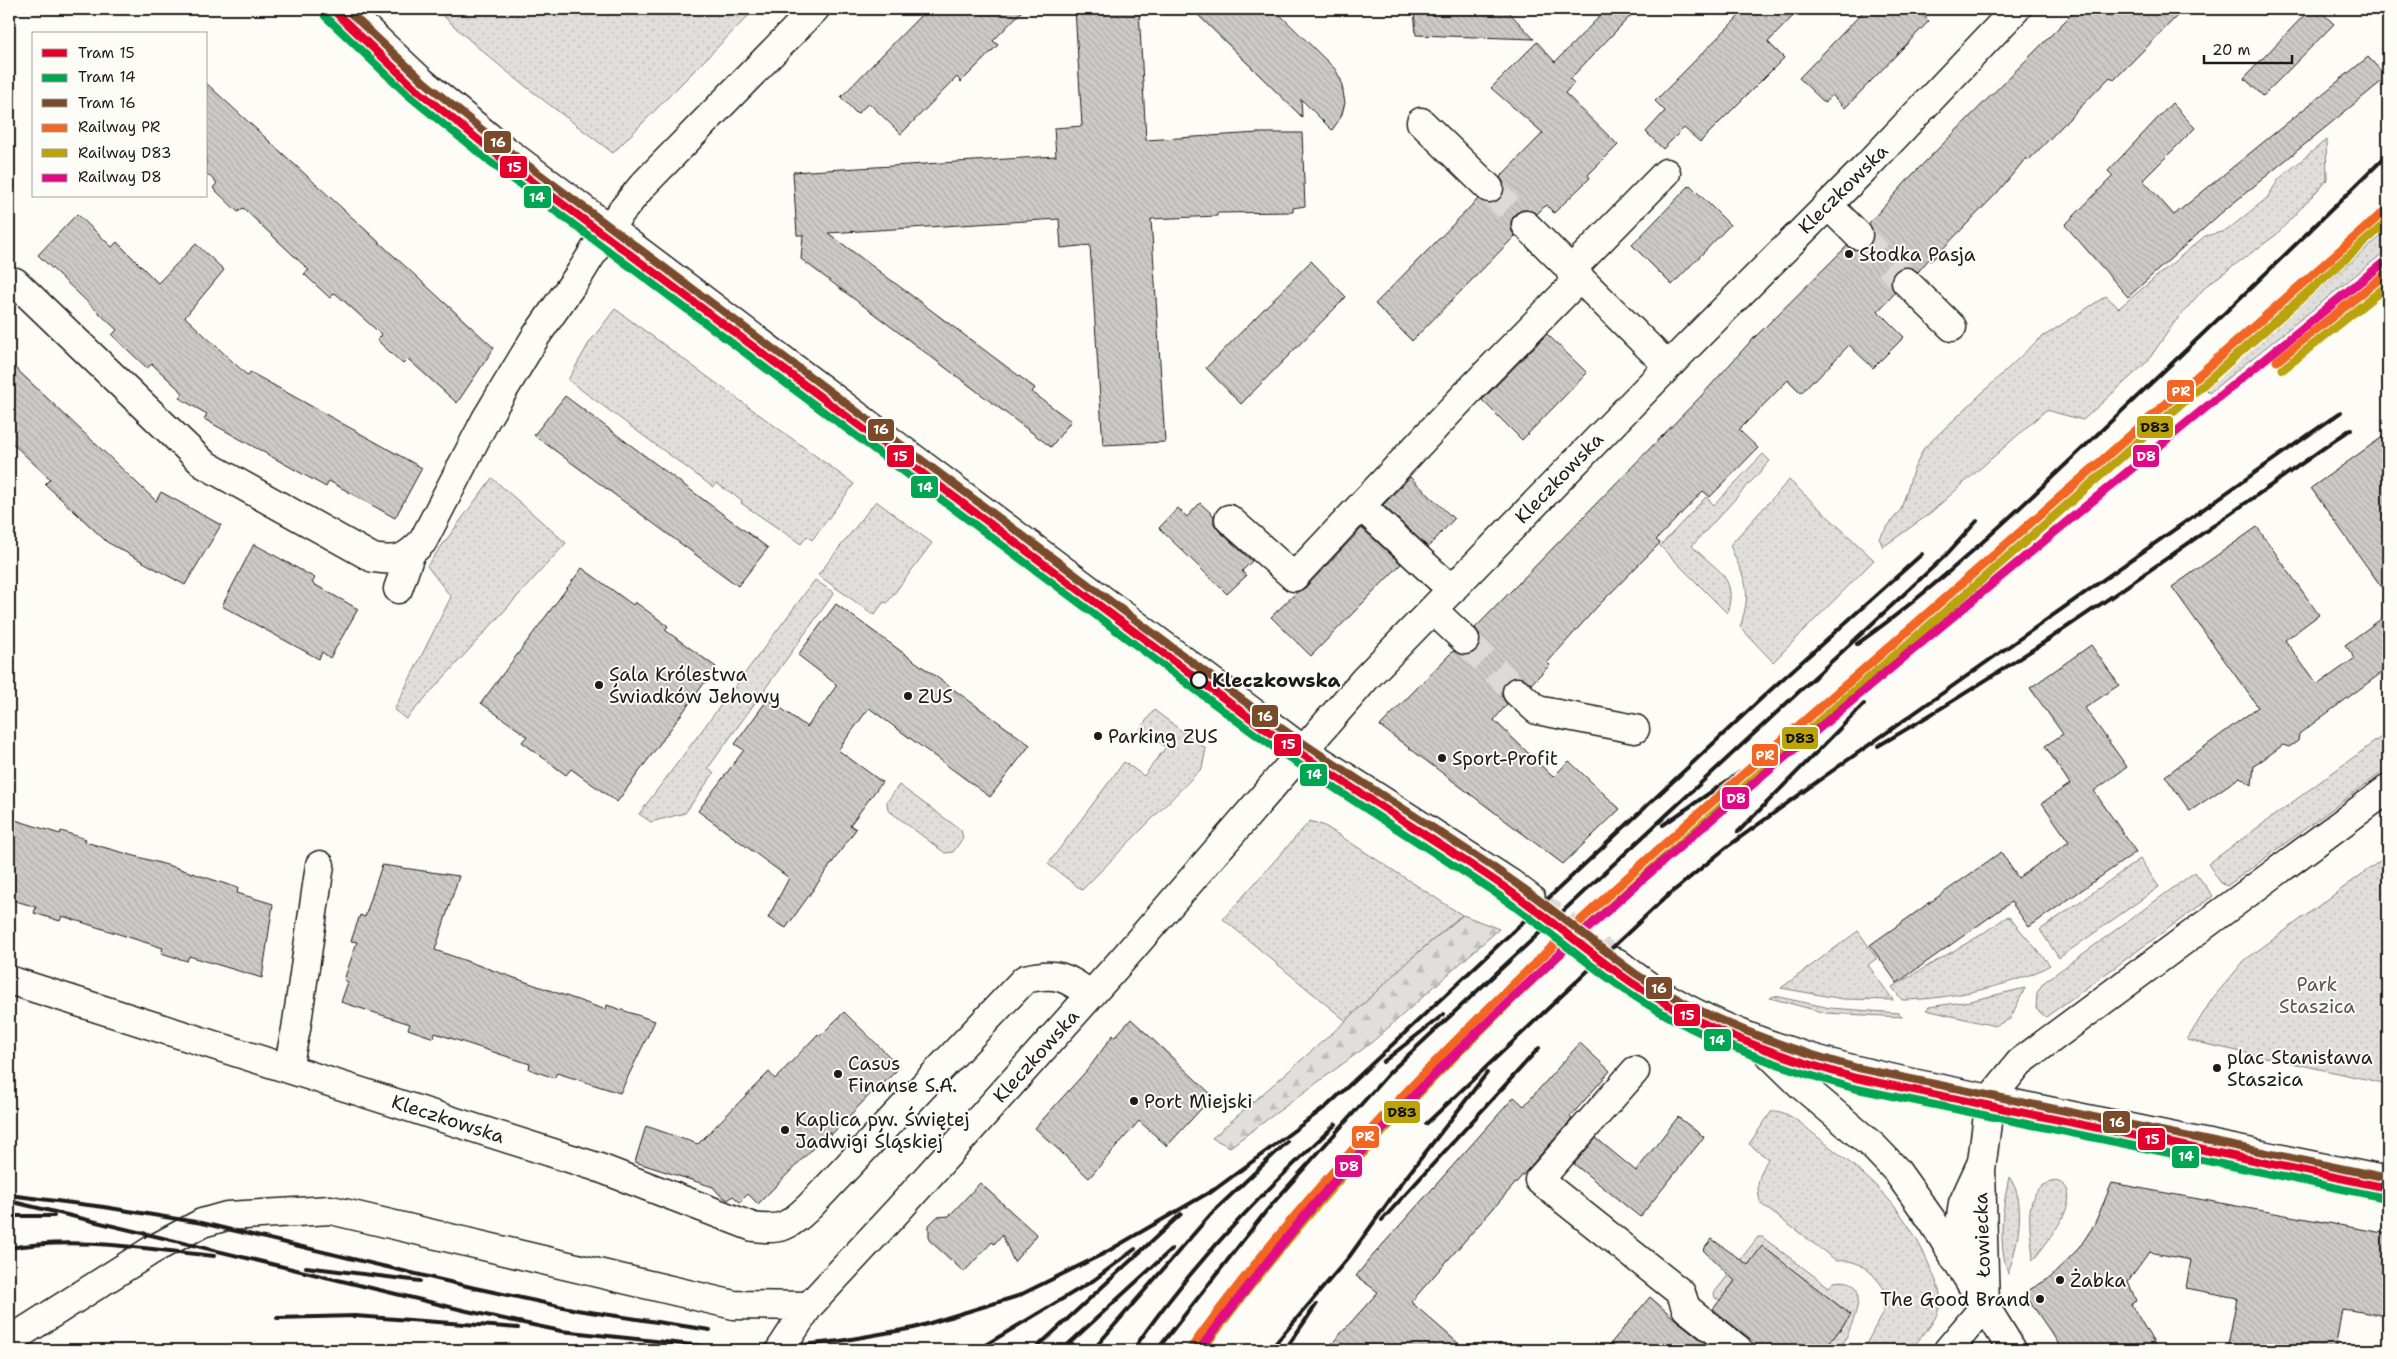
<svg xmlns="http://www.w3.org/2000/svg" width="2397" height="1359" viewBox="0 0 2397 1359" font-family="'Shantell Sans',sans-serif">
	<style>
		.grass { fill: url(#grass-dots); stroke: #7e7e7c }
		.forest { fill: url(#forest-firs); stroke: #7e7e7c }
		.building { fill: url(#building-back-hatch); stroke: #1c1c1c }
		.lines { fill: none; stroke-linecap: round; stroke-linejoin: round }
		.minor-tunnel { stroke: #dbdad6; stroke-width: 28; stroke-dasharray: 28 14; stroke-linecap: butt }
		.major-tunnel { stroke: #dbdad6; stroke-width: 28; stroke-dasharray: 28 14; stroke-linecap: butt }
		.minor-casing { stroke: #1c1c1c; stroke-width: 31 }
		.major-casing { stroke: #1c1c1c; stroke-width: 31 }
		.minor { stroke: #fdfcf7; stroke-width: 28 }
		.major { stroke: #fdfcf7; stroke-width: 28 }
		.rail { stroke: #1c1c1c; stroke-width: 4 }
		.rail-1-casing { stroke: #fdfcf7; stroke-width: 12 }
		.rail-2-casing { stroke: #fdfcf7; stroke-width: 12 }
		.rail-3-casing { stroke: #fdfcf7; stroke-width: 12 }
		.rail-1 { stroke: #f26522; stroke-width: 9 }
		.rail-2 { stroke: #bba308; stroke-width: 9 }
		.rail-3 { stroke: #e00885; stroke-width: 9 }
		.tram-1-casing { stroke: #fdfcf7; stroke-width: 11 }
		.tram-2-casing { stroke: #fdfcf7; stroke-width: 11 }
		.tram-3-casing { stroke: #fdfcf7; stroke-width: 11 }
		.tram-1 { stroke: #e4002b; stroke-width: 8 }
		.tram-2 { stroke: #00a651; stroke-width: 8 }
		.tram-3 { stroke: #7a4b2a; stroke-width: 8 }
		.poi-dot { fill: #1c1c1c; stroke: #fdfcf7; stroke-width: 2 }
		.stop-dot { fill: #fdfcf7; stroke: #1c1c1c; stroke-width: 2.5 }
		.labels { text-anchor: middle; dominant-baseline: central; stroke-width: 4; stroke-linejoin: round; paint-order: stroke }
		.street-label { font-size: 19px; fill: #1c1c1c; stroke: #fdfcf7 }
		.poi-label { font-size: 19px; fill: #1c1c1c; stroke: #fdfcf7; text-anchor: start }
		.stop-label { font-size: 19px; font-weight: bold; fill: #1c1c1c; stroke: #fdfcf7; text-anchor: start }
		.park-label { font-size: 19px; fill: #575655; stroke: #fdfcf7 }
		.line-badge { stroke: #fdfcf7; stroke-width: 2 }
		.badge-label { font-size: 14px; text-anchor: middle; font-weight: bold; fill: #fff }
		.pale-badge-label { font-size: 14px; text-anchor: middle; font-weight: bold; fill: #111 }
	</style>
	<defs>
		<pattern id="grass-dots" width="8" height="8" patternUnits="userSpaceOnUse" patternTransform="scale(1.25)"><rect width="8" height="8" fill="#e0dfdb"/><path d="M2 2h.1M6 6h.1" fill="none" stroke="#c0bfbb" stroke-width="1.8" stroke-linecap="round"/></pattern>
		<pattern id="forest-firs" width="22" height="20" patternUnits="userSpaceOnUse" patternTransform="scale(1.25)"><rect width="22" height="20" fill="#e0dfdb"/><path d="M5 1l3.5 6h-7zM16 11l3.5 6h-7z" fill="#c0bfbb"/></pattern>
		<pattern id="building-back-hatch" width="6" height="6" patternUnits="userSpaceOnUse" patternTransform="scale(1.25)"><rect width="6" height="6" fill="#cccbc8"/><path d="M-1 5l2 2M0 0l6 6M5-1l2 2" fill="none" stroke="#afaeab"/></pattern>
	</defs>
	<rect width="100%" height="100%" fill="#fdfcf7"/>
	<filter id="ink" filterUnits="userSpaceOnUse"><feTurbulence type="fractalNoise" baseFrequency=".02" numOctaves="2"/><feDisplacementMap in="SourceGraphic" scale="10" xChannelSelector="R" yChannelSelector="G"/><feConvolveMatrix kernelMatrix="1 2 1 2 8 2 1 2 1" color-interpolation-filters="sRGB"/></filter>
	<g filter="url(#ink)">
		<path class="grass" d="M436 9H755L613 153C553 107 490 62 436 9Z
			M2326 140 2327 180 2276 235 2207 285 2174 323 2147 362 2083 420 2046 410 1928 515 1883 547 1879 538 1901 509 1913 471 1924 448 2038 340 2106 296 2119 308 2205 236 2226 231 2267 198 2279 179Z
			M2388 230V249L2209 393 2206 388Z
			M615 309 854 484 812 540 807 536 801 544 741 503 742 500 716 483 713 487 568 380 589 343Z
			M1763 454 1770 461 1692 546C1714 569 1739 576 1727 613L1660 546 1706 497 1714 505Z
			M492 478 566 543 406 719 394 710 451 597 427 566Z
			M1789 480 1874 560 1773 662 1740 627C1753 588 1745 582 1730 545Z
			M876 501 932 543 887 603 884 602 874 615 818 575Z
			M815 580 834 593 708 768 714 773 685 813 651 822 639 814Z
			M1154 710 1206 749 1202 768 1082 890 1048 864 1124 762 1144 776 1166 747 1140 729Z
			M2388 732V768L2227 886 2221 883 2208 864Z
			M899 785 961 830 963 838 953 852 945 853 888 810 887 802Z
			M1310 821 1325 826 1462 915 1408 961 1346 1021 1223 919Z
			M2388 855V1084L2187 1040 2212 999 2245 960Z
			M2140 859 2159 887 2059 958 2040 930Z
			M2195 872 2213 896 2046 1017 2036 1009 2037 993 2043 983Z
			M2008 916 2050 965C2015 986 1943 1000 1902 1000L1892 987 1979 936Z
			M1858 931 1877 958 1868 965 1893 1000 1843 999 1781 988Z
			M2025 988 2010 1019 1995 1026 1926 1010 1929 1007 1970 1001Z
			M1774 996 1830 1008 1899 1013 1903 1017 1826 1013 1770 998Z
			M1772 1111C1789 1110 1807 1129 1820 1139 1871 1179 1904 1205 1930 1267 1934 1278 1942 1290 1940 1303 1938 1321 1921 1337 1910 1350H1863L1882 1314 1887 1293C1875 1275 1861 1258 1837 1261L1761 1204C1755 1185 1759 1175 1768 1159L1749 1144Z
			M2009 1177C2028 1202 2017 1247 2008 1274 1998 1241 2002 1211 2009 1177Z
			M2056 1181C2091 1192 2044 1245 2033 1261 2032 1232 2018 1187 2056 1181Z
			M1758 1237H1762L1829 1287 1834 1282C1879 1274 1849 1332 1840 1350H1824L1851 1315 1762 1247 1748 1265 1732 1278 1735 1281 1720 1300 1715 1298 1714 1293Z"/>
		<path class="forest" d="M1463 915 1499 929 1371 1043 1230 1147 1212 1138 1346 1021 1408 961Z"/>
		<path class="building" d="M927 9H1024L993 41 998 45 961 82 957 77 901 134 869 103 857 114 841 97Z
			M1075 9H1139L1146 140 1258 133H1302L1305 206 1293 208V212L1217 213V216L1151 219 1165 442 1103 445 1090 245 1061 248 1059 219 828 233 1035 388 1032 392 1071 421 1051 447 801 259 803 235H797L793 172 1056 156 1054 128 1082 126Z
			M1192 9H1274L1335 69 1341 80 1345 103 1341 117 1332 130 1301 99 1302 117Z
			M1414 9H1506L1534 39 1416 35Z
			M1607 9H1637L1570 79 1574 83 1565 93 1618 145 1588 175 1590 178 1554 213 1546 205 1537 214 1530 210H1522L1515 214 1511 222V230L1515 236 1412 341 1375 304 1478 199 1486 203H1494L1500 199 1504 191V183L1500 177 1543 133 1491 88 1537 42 1555 62Z
			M1746 9H1800L1768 42 1784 58 1700 142 1684 128 1663 149 1646 132 1665 111 1655 101Z
			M1866 9H1917L1929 21 1845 108 1832 95 1825 103 1799 78Z
			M2077 9H2184L2114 80 2110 77 2028 161 2026 158 1997 193 1931 261 1929 259 1918 272 1909 267H1901L1895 271 1891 279V286L1895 293 1878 311 1904 337 1873 368 1849 345 1815 381 1813 380 1801 393 1788 380 1739 430 1758 448 1710 497 1703 491 1656 540 1660 543 1597 607 1547 663 1550 665 1531 684 1520 677H1512L1505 682 1502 688V696L1507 704 1494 720 1553 777 1569 761 1620 809 1563 864 1380 726 1453 651 1462 655H1469L1476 651 1480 643V635L1475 628 1702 395 1750 342 1847 246 1854 250H1862L1869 246 1873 239V231L1869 223 1913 174Z
			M2310 9H2318L2334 24 2263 96 2244 78Z
			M2368 57 2387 77 2220 214 2128 297 2065 225 2113 176 2108 171 2172 103 2195 128 2143 180 2174 215Z
			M206 83 494 348 457 403 408 359 403 364 377 340 382 335 335 293 330 298 304 274 309 270 243 208 238 212 213 188 217 183 206 173Z
			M1690 185 1730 225 1672 285 1632 245Z
			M77 214 112 247 117 242 158 283 196 244 224 270 185 317 248 376 250 372 422 468 395 518 329 481 326 487 204 419 207 414 179 398 183 393 152 364 147 368 112 335 117 330 38 255Z
			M1311 261 1346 297 1241 404 1206 368Z
			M1547 334 1587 373 1522 440 1482 400Z
			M9 362 156 501 161 492 221 525 185 585 107 542 45 484 50 479 9 440Z
			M565 396 768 548 738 586 534 435Z
			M2388 433V596L2311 488Z
			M1410 477 1454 519 1428 547 1383 505Z
			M1200 503 1214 516V524L1219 531 1252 561 1242 571 1246 576 1227 594 1159 528 1178 508 1187 517Z
			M2257 527 2319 615 2285 640 2317 685 2355 658 2345 645 2388 614V668L2299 734 2298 741 2289 747 2283 745 2254 766 2252 785 2240 777 2190 811 2165 776 2258 707 2172 587Z
			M1362 528 1401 564 1311 656 1271 617 1297 592 1305 588Z
			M254 544 315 578 312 583 358 609 330 658 322 652 319 659 222 606Z
			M582 568 633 605 635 602 668 626 665 630 716 667 617 802 571 769 566 775 522 742 527 736 481 703Z
			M836 604 1030 745 990 797 869 708 838 750 882 782 850 825 856 829 786 928 768 918 789 878 698 811 744 750 735 744 768 699 807 727 837 685 798 655Z
			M2091 645 2119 685 2085 708 2127 767 2094 791 2136 852 2029 927 2011 902 1897 983 1870 945 2001 852 2018 878 2069 842 2042 803 2070 784 2045 746 2063 734 2030 688Z
			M9 818 60 834 61 831 86 839 85 842 174 867 238 888 237 893 273 904 262 978 189 956 187 961 161 953 163 948 62 916 60 921 34 913 36 907 9 899Z
			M382 865 459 876 435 950 606 1010 607 1005 655 1021 620 1093 557 1073 554 1078 529 1069 530 1064 435 1033 434 1038 408 1029 410 1024 341 1002 348 982 344 980 357 942 351 941 360 915 365 917Z
			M844 1012 900 1067 883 1084 882 1082 831 1135 829 1132 758 1204 748 1194 740 1202 733 1196 728 1200 720 1195 713 1187 635 1162 646 1126 698 1144 769 1072 775 1079 818 1034 820 1036Z
			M1131 1019 1213 1096 1167 1146 1139 1121 1089 1178 1035 1128 1089 1068 1113 1035 1115 1037Z
			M1580 1043 1610 1071 1570 1117 1572 1119 1411 1302 1466 1350H1326L1378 1292 1356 1276 1368 1261 1514 1097 1524 1106Z
			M1678 1117 1704 1137 1640 1217 1574 1164 1596 1138 1636 1171Z
			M980 1183 1037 1235 1014 1262 1002 1235 994 1244 992 1242 964 1272 929 1240V1225L937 1217 949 1216Z
			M2112 1183 2388 1234V1316L2342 1309 2335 1350H2227L2237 1298 2186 1288 2191 1260 2149 1252 2128 1281 2136 1301 2131 1304 2158 1350H2063L2024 1293 2050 1278 2079 1248 2094 1225Z
			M1712 1239 1748 1265 1762 1246 1851 1315 1824 1350H1754L1749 1338 1713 1309 1735 1281 1703 1250Z
			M1650 1297 1676 1320 1714 1350H1605Z"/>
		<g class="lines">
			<path class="minor-tunnel" d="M1489 188 1526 225
				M1858 235 1906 282
				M1465 640 1517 692"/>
			<path class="major-tunnel" d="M1531 899 1616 962"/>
			<defs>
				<path id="minor" d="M1421 122 1489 188
					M1828 205 1858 235
					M1526 225 1668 366
					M1570 271 1666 173
					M15 282 204 464 373 558C398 562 405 560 423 541L486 419 536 336 581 272 608 228 643 185 815 9
					M1906 282 1952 327
					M1361 506 1452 590
					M1229 519 1294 577 1467 393 1579 279
					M398 589 410 555
					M1433 610 1465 640
					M1517 692 1537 710 1635 729
					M2388 789 2020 1062 1990 1099 2388 1181
					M9 980 597 1167 753 1227C782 1231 789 1226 810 1206L1025 979C1056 971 1066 977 1091 995
					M288 1068 296 1029 320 865
					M1635 1071 1539 1180 1681 1293 1686 1308 1739 1350
					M1955 1259 1963 1203 1981 1164
					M9 1341 152 1250 202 1223 227 1216 331 1210 734 1305 809 1306
					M780 1350 809 1306 899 1209 1124 958 1365 679 1685 349 1869 164 2016 9
					M1948 1350 1985 1306"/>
				<path id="major" d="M345 9 421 81 501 147 901 449 1302 749 1510 883 1531 899
					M1616 962C1632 974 1648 987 1666 997 1765 1056 1879 1076 1990 1099L1981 1170 1985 1306
					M1760 1045 1801 1085 1874 1147 1896 1170 1933 1222 2012 1350"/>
			</defs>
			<use href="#minor" class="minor-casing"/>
			<use href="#major" class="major-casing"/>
			<use href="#minor" class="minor"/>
			<use href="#major" class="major"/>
			<path class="rail" d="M1857 644C1947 580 2025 503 2105 427 2200 337 2295 246 2388 154
				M1878 746C2042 651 2196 537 2351 429
				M1663 825 1743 770 1800 725
				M1738 832 1864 704
				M1665 898 1727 847 1818 781 2341 412
				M1383 1062 1444 1014
				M1426 1124 1669 894
				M1210 1193 1327 1106 1766 694 1922 554
				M9 1195 104 1207 202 1223 475 1288 577 1310 710 1330
				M9 1201 467 1311 561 1331 712 1347H783L840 1341 914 1328 1018 1296 1103 1254 1215 1189
				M9 1216H54
				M1382 1220 1539 1048
				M9 1248C76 1236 147 1249 214 1256
				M306 1267 420 1281
				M277 1318 355 1316 518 1328
				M977 1350 1094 1280 1135 1249
				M1034 1350 1181 1214
				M1062 1350 1172 1249
				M1093 1350 1211 1214 1287 1142
				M1133 1350C1190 1266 1262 1193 1336 1124
				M1157 1350 1267 1210 1390 1072 1945 556 1977 521
				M1270 1350 1349 1257 1404 1180 1487 1073
				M1285 1350 1316 1305"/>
			<defs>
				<path id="rail-1" d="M2277 361 2388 272
					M1190 1350C1376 1092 1618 883 1856 676 2034 521 2211 364 2388 208"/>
				<path id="rail-2" d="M2283 369 2388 285
					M1202 1350C1386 1096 1627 889 1862 684 2039 531 2213 376 2388 221"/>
				<path id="rail-3" d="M1204 1344C1251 1282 1299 1220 1351 1163 1517 980 1707 821 1897 663 2058 529 2219 395 2382 264"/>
			</defs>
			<use href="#rail-1" class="rail-1-casing"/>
			<use href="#rail-2" class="rail-2-casing"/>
			<use href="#rail-3" class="rail-3-casing"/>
			<use href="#rail-1" class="rail-1"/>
			<use href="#rail-2" class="rail-2"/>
			<use href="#rail-3" class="rail-3"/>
			<defs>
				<path id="tram-1" d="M332 9 416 89 496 154 1254 721C1333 778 1417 828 1497 882 1543 913 1585 950 1631 982 1699 1028 1777 1056 1856 1078L2388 1188"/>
				<path id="tram-2" d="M325 16 409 96 490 162 1248 729C1327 786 1410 836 1491 890 1537 921 1579 958 1625 990 1694 1037 1773 1065 1853 1088L2386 1198"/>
				<path id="tram-3" d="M346 9 423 81 502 146 1260 713C1339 770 1422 819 1503 874 1549 905 1591 942 1636 974 1704 1019 1780 1047 1858 1068L2388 1178"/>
			</defs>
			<use href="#tram-1" class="tram-1-casing"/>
			<use href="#tram-2" class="tram-2-casing"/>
			<use href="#tram-3" class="tram-3-casing"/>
			<use href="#tram-1" class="tram-1"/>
			<use href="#tram-2" class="tram-2"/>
			<use href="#tram-3" class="tram-3"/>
		</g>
	</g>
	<g class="poi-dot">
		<circle cx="1849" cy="254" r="5"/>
		<circle cx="599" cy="685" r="5"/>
		<circle cx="908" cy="696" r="5"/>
		<circle cx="1098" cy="736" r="5"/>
		<circle cx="1442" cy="758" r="5"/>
		<circle cx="2217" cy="1068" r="5"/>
		<circle cx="838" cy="1074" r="5"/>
		<circle cx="1134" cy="1101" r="5"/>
		<circle cx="785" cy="1130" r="5"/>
		<circle cx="2060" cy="1280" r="5"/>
		<circle cx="2040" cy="1299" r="5"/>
	</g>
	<circle class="stop-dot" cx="1199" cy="680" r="8"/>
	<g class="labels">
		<g class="street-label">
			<text transform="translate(1843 189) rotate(-45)">Kleczkowska</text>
			<text transform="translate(1559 478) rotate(-46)">Kleczkowska</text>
			<text transform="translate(1036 1056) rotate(-48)">Kleczkowska</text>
			<text transform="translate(448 1119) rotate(18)">Kleczkowska</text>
			<text transform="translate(1982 1235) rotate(-92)">Łowiecka</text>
		</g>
		<g class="poi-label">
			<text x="1859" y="254">Słodka Pasja</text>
			<text x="609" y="674">Sala Królestwa<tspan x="609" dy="22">Świadków Jehowy</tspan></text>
			<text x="918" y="696">ZUS</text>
			<text x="1108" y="736">Parking ZUS</text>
			<text x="1452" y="758">Sport-Profit</text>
			<text x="2227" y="1057">plac Stanisława<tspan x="2227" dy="22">Staszica</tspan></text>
			<text x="848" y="1063">Casus<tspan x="848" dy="22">Finanse S.A.</tspan></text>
			<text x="1144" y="1101">Port Miejski</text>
			<text x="795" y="1119">Kaplica pw. Świętej<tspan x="795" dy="22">Jadwigi Śląskiej</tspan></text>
			<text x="2070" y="1280">Żabka</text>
			<text x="2030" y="1299" text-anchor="end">The Good Brand</text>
		</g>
		<g class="stop-label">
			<text x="1212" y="680">Kleczkowska</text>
		</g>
		<g class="park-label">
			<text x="2317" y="984">Park<tspan x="2317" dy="22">Staszica</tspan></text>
		</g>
	</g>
	<g class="line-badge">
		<rect x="483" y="130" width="29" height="24" rx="5" fill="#7a4b2a"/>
		<rect x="499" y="155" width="29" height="24" rx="5" fill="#e4002b"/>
		<rect x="523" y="185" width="29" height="24" rx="5" fill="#00a651"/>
		<rect x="2166" y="379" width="29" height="24" rx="5" fill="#f26522"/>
		<rect x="2136" y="415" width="38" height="24" rx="5" fill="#bba308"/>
		<rect x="867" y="418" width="28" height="24" rx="5" fill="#7a4b2a"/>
		<rect x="2132" y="444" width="28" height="24" rx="5" fill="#e00885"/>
		<rect x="886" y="444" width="29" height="24" rx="5" fill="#e4002b"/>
		<rect x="910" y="475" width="29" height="24" rx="5" fill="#00a651"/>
		<rect x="1251" y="704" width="28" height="24" rx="5" fill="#7a4b2a"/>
		<rect x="1781" y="726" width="38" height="24" rx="5" fill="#bba308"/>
		<rect x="1273" y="733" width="29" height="24" rx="5" fill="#e4002b"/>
		<rect x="1751" y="743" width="28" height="24" rx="5" fill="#f26522"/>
		<rect x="1299" y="763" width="29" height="24" rx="5" fill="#00a651"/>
		<rect x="1721" y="786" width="29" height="24" rx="5" fill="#e00885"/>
		<rect x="1645" y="976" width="28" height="24" rx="5" fill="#7a4b2a"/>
		<rect x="1673" y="1003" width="28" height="24" rx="5" fill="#e4002b"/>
		<rect x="1703" y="1028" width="29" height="24" rx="5" fill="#00a651"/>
		<rect x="1383" y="1100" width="38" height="24" rx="5" fill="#bba308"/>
		<rect x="2102" y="1110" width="29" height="24" rx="5" fill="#7a4b2a"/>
		<rect x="1351" y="1125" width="29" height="24" rx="5" fill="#f26522"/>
		<rect x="2137" y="1127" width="29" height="24" rx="5" fill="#e4002b"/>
		<rect x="2171" y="1145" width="29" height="24" rx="5" fill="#00a651"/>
		<rect x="1334" y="1154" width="29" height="24" rx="5" fill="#e00885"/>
	</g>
	<g class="badge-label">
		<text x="498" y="147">16</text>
		<text x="514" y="172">15</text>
		<text x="537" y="202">14</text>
		<text x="2181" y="396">PR</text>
		<text x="881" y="434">16</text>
		<text x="2146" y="461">D8</text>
		<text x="900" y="461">15</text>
		<text x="925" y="492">14</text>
		<text x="1265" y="721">16</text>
		<text x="1288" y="749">15</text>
		<text x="1765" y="760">PR</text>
		<text x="1314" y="779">14</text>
		<text x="1736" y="803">D8</text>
		<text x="1659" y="993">16</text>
		<text x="1687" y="1020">15</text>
		<text x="1717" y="1045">14</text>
		<text x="2117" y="1127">16</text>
		<text x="1365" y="1141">PR</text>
		<text x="2152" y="1144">15</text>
		<text x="2186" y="1161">14</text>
		<text x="1349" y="1171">D8</text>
	</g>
	<g class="pale-badge-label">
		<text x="2155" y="432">D83</text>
		<text x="1800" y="743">D83</text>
		<text x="1402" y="1117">D83</text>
	</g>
	<rect width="2397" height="1359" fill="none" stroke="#fdfcf7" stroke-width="30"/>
	<rect x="15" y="15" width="2367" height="1329" fill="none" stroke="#1c1c1c" stroke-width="2" filter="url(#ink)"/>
	<rect x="32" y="32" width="175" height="165" fill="#fdfcf7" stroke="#a3a29f"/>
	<rect x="42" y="49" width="25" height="8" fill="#e4002b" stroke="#a3a29f"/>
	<text x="78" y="58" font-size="15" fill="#1c1c1c">Tram 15</text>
	<rect x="42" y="74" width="25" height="8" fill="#00a651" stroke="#a3a29f"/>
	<text x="78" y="82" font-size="15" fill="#1c1c1c">Tram 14</text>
	<rect x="42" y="99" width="25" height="8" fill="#7a4b2a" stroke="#a3a29f"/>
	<text x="78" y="108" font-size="15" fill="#1c1c1c">Tram 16</text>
	<rect x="42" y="124" width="25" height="8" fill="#f26522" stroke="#a3a29f"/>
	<text x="78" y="132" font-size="15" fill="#1c1c1c">Railway PR</text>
	<rect x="42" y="149" width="25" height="8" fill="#bba308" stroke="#a3a29f"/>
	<text x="78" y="158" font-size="15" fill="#1c1c1c">Railway D83</text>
	<rect x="42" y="174" width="25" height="8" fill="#e00885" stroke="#a3a29f"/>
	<text x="78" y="182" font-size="15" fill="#1c1c1c">Railway D8</text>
	<path d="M2204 55v8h88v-8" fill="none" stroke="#1c1c1c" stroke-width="2.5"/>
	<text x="2212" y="55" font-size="15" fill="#1c1c1c" stroke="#fdfcf7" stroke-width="4" paint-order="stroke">20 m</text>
</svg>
